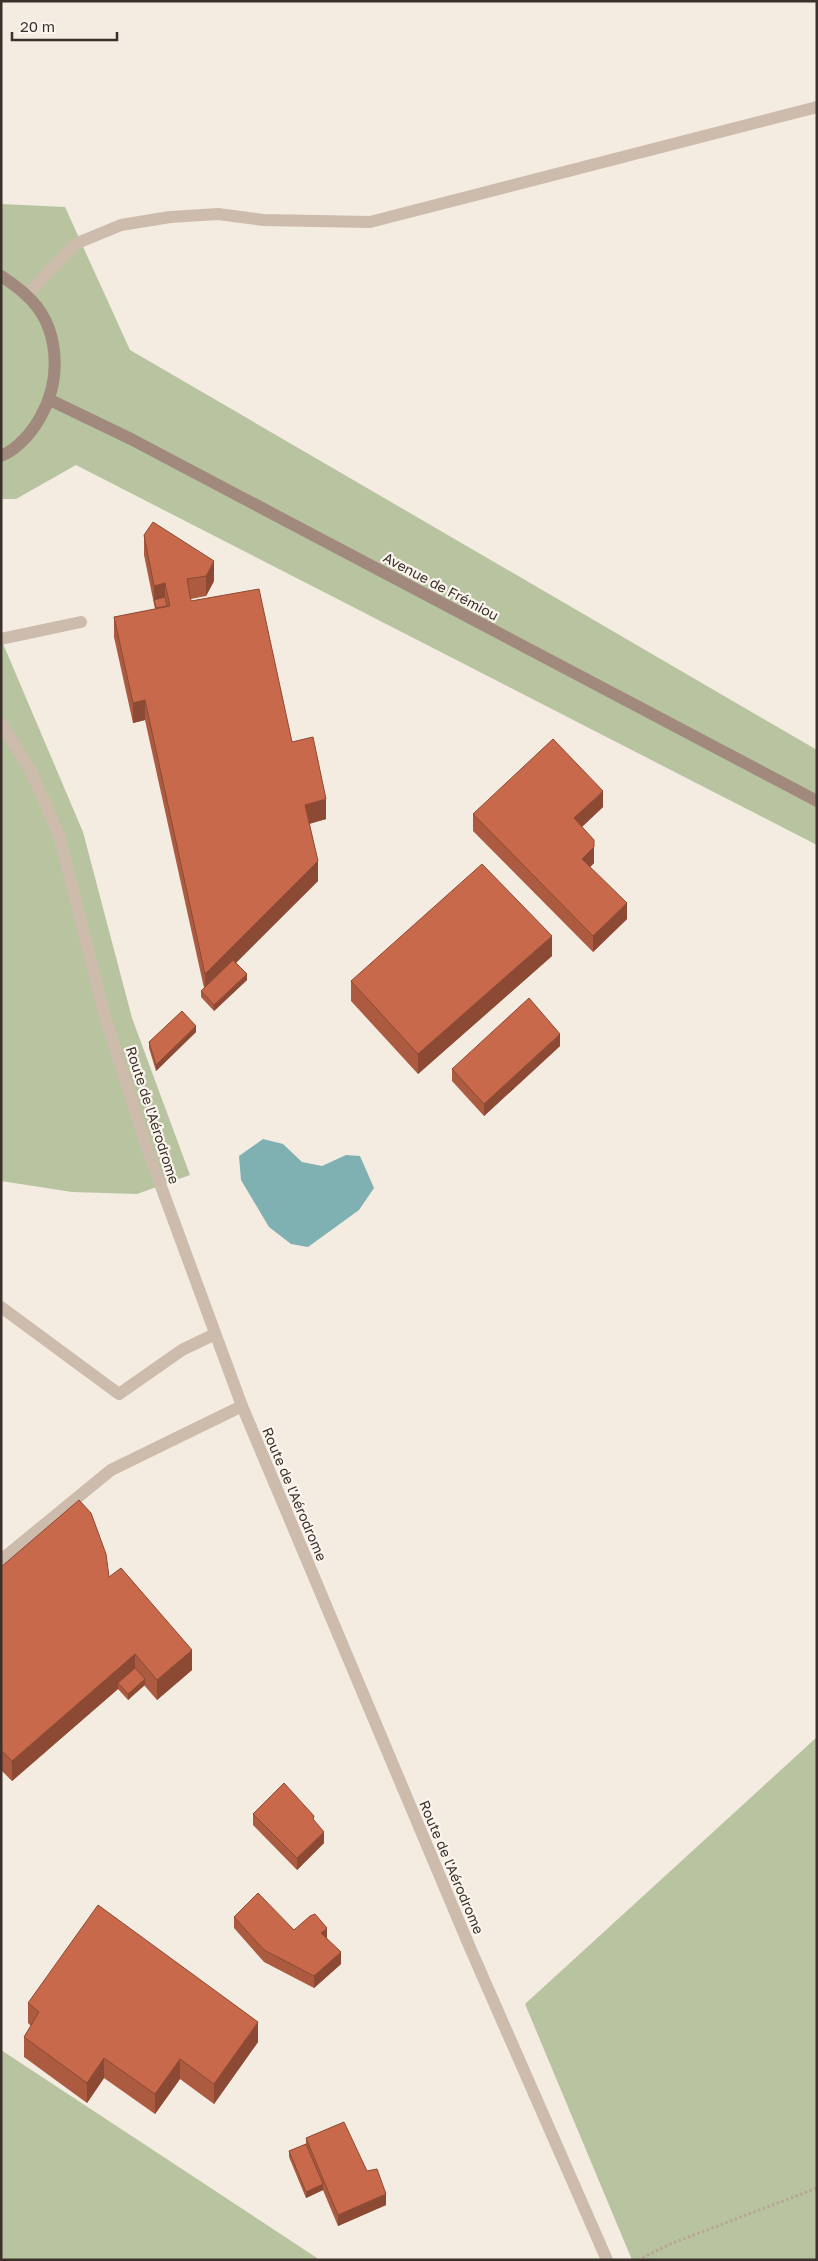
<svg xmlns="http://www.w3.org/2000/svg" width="818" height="2261" viewBox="0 0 818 2261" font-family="'Golos Text',sans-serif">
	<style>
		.green { fill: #b8c4a0 }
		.water { fill: #7fb0b2 }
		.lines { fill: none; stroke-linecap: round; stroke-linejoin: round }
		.path { stroke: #b9a596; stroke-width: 3; stroke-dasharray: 2.5 2.5; stroke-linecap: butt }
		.service { stroke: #cdbbac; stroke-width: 12 }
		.minor { stroke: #cdbbac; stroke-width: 12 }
		.tertiary { stroke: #cdbbac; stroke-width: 12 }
		.secondary { stroke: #a18a7d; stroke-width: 12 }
		.wall { fill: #ac5a40 }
		.shaded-wall { fill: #8c4a34 }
		.building { fill: #c8694b; stroke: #8c4a34 }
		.labels { text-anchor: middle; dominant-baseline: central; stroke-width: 4.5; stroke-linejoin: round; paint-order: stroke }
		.street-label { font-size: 14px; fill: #3b302b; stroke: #fbf5ee }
	</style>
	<rect width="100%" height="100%" fill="#f4ebe1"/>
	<path class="green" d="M1 204 65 207 130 350 817 750V845L76 465 16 499H1Z
		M1 639 83 832 132 1018 190 1175 137 1194 72 1192 1 1181Z
		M817 1737V2260H632L525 2004Z
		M1 2050 320 2260H1Z"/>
	<path class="water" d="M263 1139 283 1144 302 1162 322 1166 346 1155 360 1156 374 1188 359 1210 308 1247 291 1244 269 1227 241 1180 239 1156Z"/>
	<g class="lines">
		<path class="path" d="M638 2260 670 2244 817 2188"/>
		<path class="service" d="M1 639 81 622
			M1 1307 119 1394 182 1350 215 1334
			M1 1560 111 1470 242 1406"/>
		<path class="minor" d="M27 295 75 244 121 225 170 217 218 214 263 220 370 222 817 107"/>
		<path class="tertiary" d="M1 723 32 773 59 835 105 1017 148 1151 242 1406 471 1950 607 2260"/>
		<path class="secondary" d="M1 276C10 282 19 288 26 295 60 325 62 378 41 416 33 431 18 449 1 456
			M50 400 131 439 817 801"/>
	</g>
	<path class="wall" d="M144 535 214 581 206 596 191 599V601L292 742 326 819 309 824 318 881 236 962 247 980 214 1011 201 997V991L204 988 145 720 133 723 114 637V617L155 609 144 555Z
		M603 807 582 827 594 856V863L590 867 627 919 593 952 473 831V814Z
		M552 956 418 1074 351 1001V981Z
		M196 1032 156 1071 149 1048V1042Z
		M560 1046 484 1116 452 1081V1069Z
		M1 1567 192 1670 157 1700 144 1685 128 1700 118 1689 12 1781 1 1770Z
		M253 1814 314 1820 324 1843 297 1870 253 1825Z
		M234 1917 294 1930 327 1938 341 1964 314 1988 264 1962 234 1928Z
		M28 2003 258 2042 214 2104 180 2079 155 2114 104 2078 87 2103 24 2057V2037L31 2026 28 2023Z
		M306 2138 367 2171 386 2205 338 2226 323 2190 306 2198 289 2157V2151L306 2144Z"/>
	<path class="shaded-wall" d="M214 561V581L206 596V576Z
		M165 583V603L154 600V586Z
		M145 700V720L133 723V703Z
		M603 791V807L574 834V818Z
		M326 799V819L305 825V805Z
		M594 840V863L582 875V859Z
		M318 861V881L205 994V974Z
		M627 903V919L593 952V936Z
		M552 936V956L418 1074V1054Z
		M247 974V980L214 1011V1005Z
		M196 1026V1032L156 1071V1065Z
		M560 1034V1046L484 1116V1104Z
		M192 1650V1670L157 1700V1680Z
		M135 1654V1674L118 1683V1689L12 1781V1761Z
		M145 1679V1685L128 1700V1694Z
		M324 1832V1843L297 1870V1858Z
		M327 1928V1939L321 1933Z
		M341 1952V1964L314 1988V1976Z
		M258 2022V2042L214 2104V2084Z
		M104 2058V2078L87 2103V2083Z
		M180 2059V2079L155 2114V2094Z
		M323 2184V2190L306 2198V2192Z
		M386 2194V2205L338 2226V2215Z"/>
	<path class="building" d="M153 522 214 561 206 576 187 579 191 601 259 589 292 742 313 737 326 799 305 805 318 861 205 974 145 700 133 703 114 617 170 606 165 583 154 586 144 535Z
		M165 597 167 606 156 608 154 600Z
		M553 739 603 791 574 818 594 840V847L582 859 627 903 593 936 473 814Z
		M482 864 552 936 418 1054 351 981Z
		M233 960 247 974 214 1005 201 991Z
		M529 998 560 1034 484 1104 452 1069Z
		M182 1011 196 1026 156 1065 149 1042Z
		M79 1500 91 1513 106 1554 109 1577 121 1568 192 1650 157 1680 135 1654 12 1761 1 1750V1567Z
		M135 1668 145 1679 128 1694 118 1683Z
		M284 1783 314 1816 313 1819 324 1832 297 1858 253 1814Z
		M258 1893 294 1930 310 1916 315 1914 327 1928 321 1933 341 1952 314 1976 264 1950 234 1917Z
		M98 1905 258 2022 214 2084 180 2059 155 2094 104 2058 87 2083 24 2037 39 2012 28 2003Z
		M344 2122 367 2171 377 2169 386 2194 338 2215 306 2138Z
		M306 2144 323 2184 306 2192 289 2151Z"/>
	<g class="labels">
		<g class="street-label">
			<text transform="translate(441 586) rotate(28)">Avenue de Frémiou</text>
			<text transform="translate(153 1115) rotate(72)">Route de l'Aérodrome</text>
			<text transform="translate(295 1494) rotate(67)">Route de l'Aérodrome</text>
			<text transform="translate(452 1867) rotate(67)">Route de l'Aérodrome</text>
		</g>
	</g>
	<rect width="818" height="2261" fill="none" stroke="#3b302b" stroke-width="5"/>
	<path d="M12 32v8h105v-8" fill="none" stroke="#3b302b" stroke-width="2.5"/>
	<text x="20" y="32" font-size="15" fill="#3b302b" stroke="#fbf5ee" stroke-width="4" paint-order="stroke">20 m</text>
</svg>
